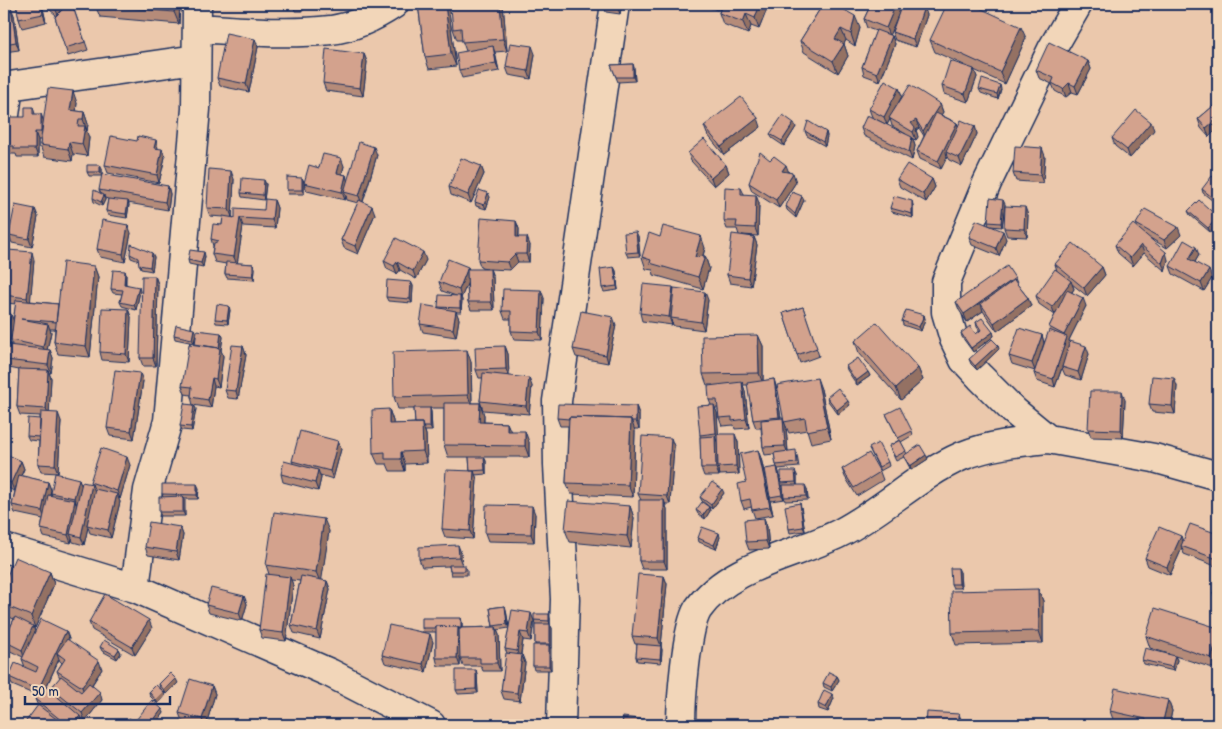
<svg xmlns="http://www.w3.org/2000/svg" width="1222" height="729" viewBox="0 0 1222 729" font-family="'Patrick Hand',sans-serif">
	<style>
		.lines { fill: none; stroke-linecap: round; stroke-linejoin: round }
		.minor-casing { stroke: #1b2f5e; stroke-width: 31 }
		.minor { stroke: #f2d6b9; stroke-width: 28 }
		.wall { fill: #b58b79; stroke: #1b2f5e; fill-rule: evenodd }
		.shaded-wall { fill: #947163; stroke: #1b2f5e }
		.building { fill: #d3a28d; stroke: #1b2f5e }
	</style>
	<rect width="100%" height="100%" fill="#ebc8ac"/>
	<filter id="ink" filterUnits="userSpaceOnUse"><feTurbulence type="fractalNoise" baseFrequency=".02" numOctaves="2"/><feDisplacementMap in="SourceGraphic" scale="10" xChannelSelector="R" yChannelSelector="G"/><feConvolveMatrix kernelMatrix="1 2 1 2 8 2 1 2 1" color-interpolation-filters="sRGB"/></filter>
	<g filter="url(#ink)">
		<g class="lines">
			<defs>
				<path id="minor" d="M1078 4 1052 49 987 183 946 282V312L954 339 964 360 980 377 1014 411 1048 439 1154 458 1218 476
					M197 28C241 31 287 35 331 30 353 27 376 16 394 4
					M4 122 9 86 196 59
					M4 548 135 588 330 673 431 725
					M135 588 148 490 168 421 196 109 197 4
					M561 725 565 599 558 465 557 401 615 4
					M681 725C681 701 686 628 698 609 729 565 794 556 840 533 883 511 918 475 962 456 989 445 1019 442 1048 439"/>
			</defs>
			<use href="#minor" class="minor-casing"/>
			<use href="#minor" class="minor"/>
		</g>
		<path class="wall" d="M16 4H42L46 22 22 28 19 19Z
			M43 4H72L88 50 68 56 55 17 56 15Z
			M180 4 179 24 100 17 95 5Z
			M293 4H303V11H295Z
			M418 4H448L456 66 429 69 425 57Z
			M458 4H503L507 51 495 52 499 71 462 78 459 70 466 51 462 40H457L453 29 460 7Z
			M603 4H622L620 14 606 12Z
			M701 4H769L759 29 751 26 748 34 723 24 719 13 720 8 717 10Z
			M823 4 860 28 855 46 846 40 844 44 848 56 838 73 804 52 800 41Z
			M861 4H914L924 7 927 15 916 47 895 40 892 32 899 13 889 35 892 36 895 44 880 81 864 75 862 67 876 31 867 28 864 19 870 6Z
			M4 8 14 15 19 50 4 52Z
			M1026 38 1005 84 974 70 977 77 968 102 944 94 942 86 964 65 935 52 930 40Z
			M255 39 258 47 249 92 220 86 217 78Z
			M364 54 367 62 363 96 326 91 323 83Z
			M535 54 531 79 509 75 506 67Z
			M1088 61 1091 69 1078 94 1072 92 1066 97 1055 91 1052 84 1039 78 1036 70Z
			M633 64 634 68 635 81 618 82 611 65Z
			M899 88 902 96 898 104H940L943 112 941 115 957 123 958 126H975L977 134 962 166 949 160 947 157 941 169 920 159 917 151 924 136 919 128 916 130 918 137 916 140 913 139 915 146 912 160 864 136 861 128 906 134 892 126 890 119 887 125 872 117 869 109Z
			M979 89H1001L998 99 981 93Z
			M1218 102V128L1209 137 1201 128 1198 119Z
			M77 103 76 111 84 112 88 124 87 131H86L89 138 87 156 73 154 72 161 44 157 40 145 41 140H38V157H17L16 154H9L6 146 8 127 25 117 33 107 35 114 43 121Z
			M704 126 761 127 724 155 707 134Z
			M796 127 784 146 772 138 770 134Z
			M1154 130 1130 158 1115 146 1112 138Z
			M805 131 826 132 827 136 825 146 807 136Z
			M158 148 165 157 159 183 108 173 105 165Z
			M688 153 726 165 729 173 714 186 691 161Z
			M377 155 363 202 375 214 358 254 344 248 341 240 358 203 347 200 346 196 345 200 307 191 304 183 319 168 344 166 342 174 346 175 347 181Z
			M1045 156 1043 183 1016 181 1013 173Z
			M770 160 789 173 796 182 779 208 752 191 749 183Z
			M481 166 484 174 471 203 451 195 449 187Z
			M102 169V176H89L87 172Z
			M302 178 304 182V194H288L287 190Z
			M234 179 232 217 235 218 264 210 274 200 277 208 275 228 243 226 237 263 253 264 255 268 254 280 227 278 225 274 226 264 215 262 212 254 213 246 211 239 222 225 223 217 210 216 207 208Z
			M897 179H932L935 187 926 202 900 187Z
			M1218 181V205L1203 193 1202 189Z
			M266 184 264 200 242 197 241 193Z
			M168 186 170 194 168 210 128 203 129 205 127 218 108 215 106 211 108 199 105 198V200L102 206 94 202 93 198 101 194 99 190Z
			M741 188 744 194 759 203 758 236 742 235 754 237 757 245 751 286 730 283 727 275 739 235 737 229H727L724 221Z
			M802 196 804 200 796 218 787 210 786 206Z
			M490 197 486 209 476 206 475 202Z
			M1199 200 1210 232 1190 215 1188 211Z
			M1005 204 1002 227 990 226 1006 239 999 256 972 245 969 237 989 226 988 222Z
			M913 205V218L892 212 890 208Z
			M35 209 38 217 32 247 12 243 9 235Z
			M1028 215 1027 237 1007 236 1004 228Z
			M516 221 519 229V237L530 245 529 262H518L510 270 490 269 493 277 494 310H471L468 302 467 283 461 298 462 300 461 312H456L459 319 456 337 423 332 420 324 439 308 438 307 456 296 442 291 439 282 487 269 481 268 478 260Z
			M1136 224 1181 235 1167 248 1150 238 1168 260 1165 271 1144 253 1133 266 1118 253 1115 245 1138 228Z
			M131 233 125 262 100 257 97 249Z
			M638 236 640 256 628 257 626 253Z
			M660 237 705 248 703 256H705L709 268 703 289 654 275 653 270 646 269 642 257Z
			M152 253 154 257 152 271 141 269 139 261 131 258 130 254Z
			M1199 255 1195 262 1212 278 1204 291 1173 274 1170 266Z
			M205 256 203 267 189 264 188 260Z
			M34 260 30 301 58 304 94 266 98 277 90 357 58 354 54 342 55 329H50L51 332 47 350H50L53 358 51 373H49L51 378 49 412 61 421 58 473 41 472 38 464 39 441 29 440 27 436 40 419V416L20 415 17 407 19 370 9 368 6 360 8 351 6 356H4V312L13 320 16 304 6 303 4 297V289ZM11 334V340L12 345H9Z
			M426 260 416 279 400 270 397 274 387 269 384 261Z
			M1055 264 1102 267 1105 275 1087 296 1072 284 1074 289 1072 292 1086 306 1069 340V342L1089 354 1081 380 1065 375 1062 368 1055 387 1037 381 1034 373 1035 371 1012 364 1009 356 1042 335 1044 343 1050 331 1049 327 1055 315 1039 304 1036 296 1057 271Z
			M614 267 616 271 618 290 604 292 602 288Z
			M125 271 126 275V284L140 291 136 310 122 306 120 302 122 294 113 293 111 289Z
			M155 276 158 284 156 366H143L140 358Z
			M411 282 413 286 412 303 388 301 386 297Z
			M1017 284 1028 298 1031 306 997 331 983 311 967 322 959 310 956 302Z
			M674 291 708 300 704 330 674 326 672 323V325L642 321 640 313Z
			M544 298 542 340 514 339 511 331V319H505L502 311Z
			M803 307 819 356 800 363 783 313Z
			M128 309 131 317 129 362 102 360 100 352Z
			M230 310 228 324 216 323 215 319Z
			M924 315 925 319 921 331 903 325 902 321Z
			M976 322 993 332 994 336 973 352 962 337 961 333 976 334 980 331 977 327Z
			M616 325 608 363 576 357 573 349Z
			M196 333 194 343 175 339 174 335Z
			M221 333 223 337 221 350 223 356 219 387 214 386 211 408 193 405 191 397V395L185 394 182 386 195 344Z
			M758 335 763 346V381L774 379 776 387 781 419 786 427 788 451 797 455 799 467 778 469 784 499 771 501 770 497 777 468 774 454 765 455 763 447 761 428H756L753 420 748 385H743L745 391 749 428 735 429 734 425 722 426 719 418 718 408H715L717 413 718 434 738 442 739 474 720 475 719 470V476H704L701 468 700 435 711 405 709 400 713 385H707L703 374Z
			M855 341 918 368 923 380 901 400 859 353Z
			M243 346 246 355 238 399 228 398 225 390Z
			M505 346 508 354 509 376 532 386 529 414 483 410 480 401 483 378H479L476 370Z
			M999 349 977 370 971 364 969 359Z
			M471 362 472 403H480L484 415V422L507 423 510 431 529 442V457H484L486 461V474L475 475 477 479 473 539 445 537 442 529 470 471 469 457H448L444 445V408H430L431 412 432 431H425L426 435 427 463 405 464V471H390L387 464H378L373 453 389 409 393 421V424L415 423 414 409H398L394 397Z
			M846 366 868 372 870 376 857 385 847 370Z
			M143 381 134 439 110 436 107 428Z
			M1177 386 1175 414 1152 412 1149 404Z
			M821 389 831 439 811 443 807 430 789 433 784 422Z
			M827 397 850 405 838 414 828 401Z
			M1125 400 1123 438 1091 437 1088 429Z
			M194 405 196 409 192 431 182 430 180 426Z
			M636 406 639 414V429H634L635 431 633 497 571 494 566 483 568 426H560L557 418Z
			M886 414 912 431 913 435 901 442 907 454 928 459 911 470 904 457 896 461 889 446 899 440Z
			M338 441 341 449 333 479 320 475 321 478 318 491 283 482 281 474 293 463 292 461Z
			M674 446 670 504H665L667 509V569H642L639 561 641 500 638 494Z
			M869 448 888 462 889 466 880 471Z
			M4 453 21 461 24 469 21 476 48 482 51 490 50 495H52L51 493 79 479 81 485 91 484 90 482 130 465 120 499 118 498 120 502 111 538 90 533 88 527 84 545 73 542 72 538 71 543 44 537 41 529 43 519 15 513 12 505 16 486 14 491 4 486Z
			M761 458 773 515 755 518 751 507 744 509 741 501 746 482Z
			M842 469 880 472 883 480 857 496 845 477Z
			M797 475V485L807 489 808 500 785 501 784 497 783 487 781 483Z
			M199 488 198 499H184L185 516H161L159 512 163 497 162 494Z
			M724 493 712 509 702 501 700 497Z
			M630 506 634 518 631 548 570 542 565 530Z
			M709 507 710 511 705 519 698 514 696 510Z
			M801 507 805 531 790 533 789 529Z
			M535 514 534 542 488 541 485 533Z
			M764 518 767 527 769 549 749 550 746 542Z
			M180 527 183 535 179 560 148 555 145 547Z
			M329 531 321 580 327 581 330 589 320 639 294 633 291 625 300 581 291 580 293 585 286 641 262 638 259 630 269 574 266 565Z
			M1218 534V567L1184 554 1182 548 1170 575 1148 566 1145 558 1183 542Z
			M720 537 716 549 699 542 698 538Z
			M461 553 462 565 467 569V575H451L450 571 449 566 422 567 419 559Z
			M50 572 54 584 35 628 34 627 35 632 66 631 69 639 68 641 102 669 92 685 102 700 85 721 81 718 83 724 82 725H24V724L38 706 35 699 38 696 12 685 9 677 25 667 22 659 23 657 6 649 4 642V641L14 619 4 615V583ZM59 659 60 661 62 663 57 671 60 678 51 688 54 694 46 688Z
			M960 572 961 588H953L951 584Z
			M664 576 667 584 661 646 662 650 661 663 637 661 636 657 637 644H635L632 636Z
			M1218 579V602L1216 601 1213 593Z
			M1038 589 1043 601V643L956 645 952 633Z
			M244 596 247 604 242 621 209 613 206 605Z
			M505 606 506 610 509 628 534 621 531 641 523 640 521 655H522L525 663 520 701 504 699 501 691 507 653 505 649 509 628 497 630 499 635 500 671H483L481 666H463L460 656V666H438L436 658V632H424L433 642 426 672 385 663 382 655 423 632 422 628 462 622V628L493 627 490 608Z
			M550 618V625L552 628V648H550L551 670H534L533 666 535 645V624L534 620Z
			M89 622 152 628 135 655 92 630Z
			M1218 628V662L1216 669 1175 656 1177 660 1174 671 1144 664 1142 660 1169 654 1150 648 1146 636Z
			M100 647 119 649 121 653 117 659 102 651Z
			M476 670 477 674 478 693 458 694 456 690Z
			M837 676 839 680 832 691 824 687 823 683Z
			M178 683 166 694 160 688 159 684Z
			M212 686 215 694 206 725H197L182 721 179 713Z
			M149 692 165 696 158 704 150 696Z
			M834 698 828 712 819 709 818 704Z
			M1218 698V715L1217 714 1214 706Z
			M1168 700 1172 711 1169 725H1106L1114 722 1110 711Z
			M162 709 164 713 155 725H124L138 724 136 720Z"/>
		<path class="shaded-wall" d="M41 4H42L46 22 43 14Z
			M61 4H71L59 18 56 10Z
			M175 4H180L179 24 174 12Z
			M445 4H448L456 66 451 54Z
			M500 4H503L507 51 503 39Z
			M618 4H622L620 14 617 6Z
			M760 4H769L759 29 755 18Z
			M896 4H903L889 36 886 28Z
			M11 7 14 15 19 50 16 42Z
			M924 7 927 15 916 47 913 39Z
			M746 14 751 26 748 34 743 22Z
			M855 16 860 28 855 46 851 34Z
			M1021 27 1026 38 1005 84 1000 72Z
			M841 29 846 40 840 51 835 39Z
			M892 36 895 44 880 81 877 73Z
			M255 39 258 47 249 92 246 84Z
			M844 44 848 56 838 73 833 61Z
			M493 46 495 54 499 71 496 63Z
			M532 46 535 54 531 79 528 71Z
			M364 54 367 62 363 96 360 88Z
			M1088 61 1091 69 1078 94 1075 86Z
			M633 64 634 68 635 81 633 77Z
			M974 69 977 77 968 102 965 94Z
			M1069 83 1072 92 1066 97 1063 89Z
			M1000 85 1001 89 998 99 997 94Z
			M899 88 902 96 890 118H889L890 119 887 125 884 117Z
			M73 91 77 103 75 122 70 110Z
			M940 104 943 112 926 139 923 131Z
			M84 112 88 124 87 131 83 119Z
			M41 114 44 122V140L41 132Z
			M758 118 761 127 724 155 721 147Z
			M1217 119 1218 124V128L1209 137 1206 128Z
			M916 120 919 128 916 130 918 137 916 140 913 132 911 123Z
			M1151 122 1154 130 1130 158 1127 150Z
			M794 123 796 127 784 146 782 141Z
			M957 123 960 131 946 152 947 157 941 169 938 161Z
			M85 126 89 138 87 156 82 144Z
			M975 126 977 134 962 166 959 158Z
			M35 132 38 140V157L35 149Z
			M826 132 827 136 825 146 823 142Z
			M912 137 915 146 912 160 909 152Z
			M156 140 158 148 157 156 154 148Z
			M69 142 73 154 72 161 68 149Z
			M374 147 377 155 362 204 359 196Z
			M1042 148 1045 156 1043 183 1040 175Z
			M162 149 165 157 159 183 157 175Z
			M341 158 344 166 340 181 337 173Z
			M100 165 102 169V176L100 172Z
			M726 165 729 173 714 186 711 178Z
			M786 165 789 173 782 171Z
			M481 166 484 174 471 203 468 195Z
			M231 171 234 179 232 217 229 209Z
			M793 173 796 182 779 208 776 200Z
			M346 175 348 183 344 192 346 196 345 200 342 192Z
			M302 178 304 182V194L302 190Z
			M932 179 935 187 926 202 923 194Z
			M264 180 266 184 264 200 263 195Z
			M168 186 170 194 168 210 165 202Z
			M488 193 490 197 486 209 484 205Z
			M104 195 105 200 102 206 101 202Z
			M756 195 759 203 758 236 755 228Z
			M802 196 804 200 796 218 795 214Z
			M274 200 277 208 275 228 272 220Z
			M1003 200 1005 204 1002 227 1001 223Z
			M128 201 129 205 127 218 126 214Z
			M912 201 913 205V218L912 214Z
			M372 206 375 214 358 254 355 246Z
			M1025 207 1028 215 1027 237 1024 229Z
			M35 209 38 217 32 247 29 239Z
			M1218 217V223L1210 232 1208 228Z
			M240 218 243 226 237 265 234 257Z
			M516 221 519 229 518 245 516 237Z
			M128 225 131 233 125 262 123 254Z
			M1178 227 1181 235 1167 248 1164 240Z
			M1003 231 1006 239 999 256 996 248Z
			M636 232 638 236 640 256 638 252Z
			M701 236 705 248 699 269 695 257Z
			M527 237 530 245 529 262 526 254Z
			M754 237 757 245 751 286 748 278Z
			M1141 245 1144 253 1133 266 1130 258Z
			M1196 247 1199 255 1192 267 1189 259Z
			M4 251 6 255 4 269Z
			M32 252 34 260 30 306 27 298Z
			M204 252 205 256 203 267 201 263Z
			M423 252 426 260 416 279 413 271Z
			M1166 252 1168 260 1165 271 1162 263Z
			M152 253 154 257 152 271 150 267Z
			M515 254 518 262 510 270 507 262Z
			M705 256 709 268 703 289 698 277Z
			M397 262 400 270 397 274 394 266Z
			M253 264 255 268 254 280 253 276Z
			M94 266 98 277 90 357 86 346Z
			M468 267 471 275 461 298 459 290Z
			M614 267 616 271 618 290 617 286Z
			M1102 267 1105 275 1087 296 1084 288Z
			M490 269 493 277 494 310 491 302Z
			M1209 270 1212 278 1204 291 1201 283Z
			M125 271 126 275 125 288 124 284Z
			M155 276 158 284 156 366 153 358Z
			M1015 278 1018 286 981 304 983 311 967 322 964 314Z
			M1071 281 1074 289 1055 315 1052 307Z
			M411 282 413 286 412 303 410 299Z
			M139 287 140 291 136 310 134 305Z
			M673 287 675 295 671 318 672 325 669 317Z
			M541 290 544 298 542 340 539 332Z
			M705 292 708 300 704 330 701 322Z
			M460 296 462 300 461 312 460 308Z
			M1028 298 1031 306 997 331 994 323Z
			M1083 298 1086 306 1069 340 1070 345 1055 387 1053 379 1066 340 1064 335Z
			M229 306 230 310 228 324 227 320Z
			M128 309 131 317 129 362 126 354Z
			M456 311 459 319 456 337 453 329Z
			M11 314 14 322 6 356 4 347Z
			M924 315 925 319 921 331 919 327Z
			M613 317 616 325 608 363 606 355Z
			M48 324 51 332 46 355 43 347Z
			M194 329 196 333 194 343 192 339Z
			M993 332 994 336 973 352 971 348Z
			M221 333 223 337 221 350 223 356 219 387 216 379Z
			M758 335 763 346V384L759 373Z
			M1042 335 1044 343 1035 371 1032 363Z
			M998 345 999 349 977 370 975 366Z
			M243 346 246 355 238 399 236 391Z
			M505 346 508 354 509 377 506 369Z
			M1086 346 1089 354 1081 380 1078 372Z
			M50 350 53 358 51 373 48 365Z
			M467 350 471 362 472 407 468 395Z
			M918 368 923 380 901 400 896 388Z
			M48 370 51 378 49 417 46 409Z
			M868 372 870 376 857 385 856 381Z
			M140 373 143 381 134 439 131 431Z
			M212 378 214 386 211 408 208 400Z
			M529 378 532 386 529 414 526 406Z
			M817 378 821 389 831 439 827 427Z
			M1174 378 1177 386 1175 414 1172 406Z
			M774 379 776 387 782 425 779 417Z
			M742 382 745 391 749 428 746 419Z
			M1122 391 1125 400 1123 438 1121 430Z
			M848 401 850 405 838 414 837 410Z
			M480 403 484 415 483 434 479 422Z
			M194 405 196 409 192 431 191 427Z
			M714 405 717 413 719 441 716 433Z
			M636 406 639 414V429L636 421Z
			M430 408 431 412 432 431 430 427Z
			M389 409 393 421 394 436 389 424Z
			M58 413 61 421 58 473 55 465Z
			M783 418 786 427 788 454 785 446Z
			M631 419 635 431 633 497 628 485Z
			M422 423 426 435 427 463 423 451Z
			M507 423 512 434 507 431Z
			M525 431 529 442V457L525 446Z
			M735 434 738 442 739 474 736 466Z
			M715 436 718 444V467L719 470V476L716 468Z
			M671 438 674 446 670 504 667 496Z
			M338 441 341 449 333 479 330 471Z
			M758 450 761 458 773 515 770 507Z
			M401 452 405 464V471L401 459Z
			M926 455 928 459 911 470 910 466Z
			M127 457 130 465 120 499 117 491Z
			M484 457 486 461V474L485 470Z
			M21 461 24 469 14 491 11 483Z
			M777 467 779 472 784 499 782 495Z
			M318 470 321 478 318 491 315 483Z
			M474 471 477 479 473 539 470 531Z
			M795 471 797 475V486L796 482Z
			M79 479 82 487 77 506 74 498Z
			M48 482 51 490 45 519 42 511Z
			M92 484 95 492 87 525 88 527 84 545 81 537Z
			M197 484 199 488 198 499 197 495Z
			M805 485 807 489 808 500 806 496Z
			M722 489 724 493 712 509 711 505Z
			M117 494 120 502 111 538 108 530Z
			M183 496 185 500V516L183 512Z
			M75 500 78 509 70 534 72 538 71 543 68 535Z
			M664 500 667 509V569L664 561Z
			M800 503 801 507 805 531 803 527Z
			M532 506 535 514 534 542 531 534Z
			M630 506 634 518 631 548 627 536Z
			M709 507 710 511 705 519 703 515Z
			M764 518 767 527 769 549 766 541Z
			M324 519 329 531 321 584 316 572Z
			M180 527 183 535 179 560 176 552Z
			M719 533 720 537 716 549 714 545Z
			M1181 536 1184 544 1181 546 1182 548 1170 575 1167 567Z
			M458 545 461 553 462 565 459 557Z
			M958 568 960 572 961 588 959 584Z
			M50 572 54 584 35 628 31 616Z
			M664 576 667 584 661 646 658 638Z
			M290 577 293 585 286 641 283 633Z
			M327 581 330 589 320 639 317 631Z
			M1038 589 1043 601V643L1039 631Z
			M244 596 247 604 242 621 239 613Z
			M505 606 506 610 509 628 507 624Z
			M531 613 534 621 531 641 528 633Z
			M549 614 550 618V625L552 628V648L550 644V624L549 621Z
			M461 618 462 622V633L461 629Z
			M149 620 152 628 135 655 132 647Z
			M33 626 36 634 24 658 22 650Z
			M458 627 461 635 460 666 457 658Z
			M496 627 499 635 500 671 497 663Z
			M66 631 69 639 61 656 57 653 59 659 41 698 38 690Z
			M520 632 523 640 520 659 517 651Z
			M430 634 433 642 426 672 423 664Z
			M1218 637V662L1216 669 1211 658Z
			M549 645 551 649V670L549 666Z
			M661 646 662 650 661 663 660 659Z
			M119 649 121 653 117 659 115 655Z
			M522 655 525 663 520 701 517 693Z
			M1175 656 1177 660 1174 671 1172 667Z
			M99 661 102 669 85 695 82 687Z
			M476 670 477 674 478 693 476 689Z
			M837 676 839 680 832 691 831 687Z
			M176 679 178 683 166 694 164 690Z
			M212 686 215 694 206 725H204L202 719Z
			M100 692 102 700 85 721 82 713Z
			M164 692 165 696 158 704 156 700Z
			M832 694 834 698 828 712 826 708Z
			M1168 700 1172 711 1169 725H1162Z
			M162 709 164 713 155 725H150Z
			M959 714 962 722V725H959Z
			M80 716 83 724 82 725H72Z"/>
		<path class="building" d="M16 4H41L43 14 19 19Z
			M49 4H61L56 10Z
			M68 4H72L85 42 65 48 55 17Z
			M95 4H175L174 12 95 5Z
			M293 4H301V7H293Z
			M418 4H445L451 54 425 57Z
			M463 4H500L503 39 462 42 461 28 453 29 451 8 463 7Z
			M604 4H618L617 6Z
			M722 4H760L755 18 746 14 743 22 719 13Z
			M823 4H834L855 16 851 34 841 29 835 39 844 44 833 61 800 41Z
			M871 4H896L886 28 864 19Z
			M902 4H914L924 7 913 39 892 32Z
			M947 4H971L1021 27 1000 72 930 40Z
			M11 7 16 42 4 44V8Z
			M876 30 892 36 877 73 862 67Z
			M226 33 255 39 246 84 217 78Z
			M1049 42 1088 61 1075 86 1069 83 1063 89 1052 83 1054 78 1036 70Z
			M510 43 532 46 528 71 506 67Z
			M493 46 496 63 459 70 456 53Z
			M326 49 364 54 360 88 323 83Z
			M950 61 974 69 965 94 942 86Z
			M633 64V77H616L611 65Z
			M982 79 1000 85 997 94 979 89Z
			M885 80 899 88 884 117 869 109Z
			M910 85 940 104 923 131 916 120 911 123 915 128 913 132 889 118Z
			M48 88 73 91 70 110 84 112 83 119H79L78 126H85L82 144 69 142 68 149 40 145Z
			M741 97 758 118 721 147 704 126Z
			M1218 102V121L1217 119 1206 128 1198 119Z
			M25 107H33V114H41V132H35V149H14V146H6L4 134V127H8V117H25Z
			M1136 110 1151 122 1127 150 1112 138Z
			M936 113 957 123 938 161 917 151Z
			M783 115 794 123 782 141 770 134Z
			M867 115 912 137 909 152 861 128Z
			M961 120 975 126 959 158 946 152Z
			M808 121 826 132 823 142 805 131Z
			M111 136 137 141 138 136 156 140 154 148 162 149 157 175 105 165Z
			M704 139 726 165 711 178 688 153Z
			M359 142 374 147 359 196 344 192Z
			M1015 146 1042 148 1040 175 1013 173Z
			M760 152 770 160 774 156 786 165 782 171 793 173 776 200 749 183Z
			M323 154 341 158 337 173 346 175 342 192 304 183 309 165 319 168Z
			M461 158 481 166 468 195 449 187Z
			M907 164 932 179 923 194 897 179Z
			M87 165H100V172H87Z
			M209 169 231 171 229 209 207 208Z
			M102 174 168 186 165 202 99 190Z
			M1212 176 1218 181V202L1202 189Z
			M287 177 302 178V190H287Z
			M242 178 264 180 263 195 241 193Z
			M725 187 741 188V194L756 195 755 228 736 227 737 221H724Z
			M94 190 104 195 101 202 93 198Z
			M479 190 488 193 484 205 475 202Z
			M792 192 802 196 795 214 786 206Z
			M894 196 912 201V214L890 208Z
			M990 198 1003 200 1001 223 988 222Z
			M108 199 128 201 126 214 106 211Z
			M265 199 274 200 272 220 240 218 234 257 212 254 214 243 219 241 211 239 213 224 222 225 223 216 235 218V208L264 210Z
			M359 200 372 206 355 246 341 240Z
			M1199 200 1218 217 1208 228 1188 211Z
			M15 205 35 209 29 239 9 235Z
			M1005 206 1025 207 1024 229 1004 228Z
			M1145 209 1178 227 1164 240 1136 224Z
			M481 218 516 221V237H527L526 254H515L507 262 478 260Z
			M102 220 128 225 123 254 97 249Z
			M976 220 1003 231 996 248 969 237Z
			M1133 224 1166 252 1162 263 1141 245 1130 258 1115 245Z
			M663 226 701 236 695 257 705 256 698 277 650 263 651 260 642 257 649 233 660 237Z
			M636 232 638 252 626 253 624 233Z
			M732 234 754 237 748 278 727 275Z
			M396 238 423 252 413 271 397 262 394 266 384 261Z
			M1184 240 1196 247 1189 259 1209 270 1201 283 1170 266Z
			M1073 243 1102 267 1084 288 1055 264Z
			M131 244 152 253 150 267 139 265 138 258 130 254Z
			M8 250 32 252 27 298 4 295Z
			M190 250 204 252 201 263 188 260Z
			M448 259 468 267 459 290 439 282Z
			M63 262 94 266 86 346 54 342Z
			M226 262 253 264V276L225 274Z
			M1007 266 1015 278 964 314 956 302Z
			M614 267 617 286 602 288 600 269Z
			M467 269H490L491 302H468Z
			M1055 269 1071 281 1052 307 1036 296Z
			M113 270 125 271 124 284 139 287 134 305 120 302 123 290 111 289Z
			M142 276H155L153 358H140Z
			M387 280 411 282 410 299 386 297Z
			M1014 280 1028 298 994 323 981 304Z
			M643 284 673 287 669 317 640 313Z
			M674 288 705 292 701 322 671 318Z
			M503 289 541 290 539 332 511 331V311H502Z
			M1067 290 1083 298 1064 335 1049 327Z
			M439 295 460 296V308L438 307Z
			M16 300 58 304 56 322 21 319 48 324 43 347 11 340Z
			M217 304 229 306 227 320 215 319Z
			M423 305 456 311 453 329 420 324Z
			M803 307 817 348 797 355 783 313Z
			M102 308 128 309 126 354 100 352Z
			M906 310 924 315 919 327 902 321Z
			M581 311 613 317 606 355 573 349Z
			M4 312 11 314 4 347Z
			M982 318 993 332 971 348 961 333 970 326 976 334 981 330 976 322Z
			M877 322 918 368 896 388 855 341Z
			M176 325 194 329 192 339 174 335Z
			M1019 328 1042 335 1032 363 1009 356Z
			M197 330 221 333 219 348 195 344Z
			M1049 330 1067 337 1053 379 1034 373Z
			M758 335 759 373 703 374 702 336Z
			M992 339 998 345 975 366 969 359Z
			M1070 341 1086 346 1078 372 1062 367Z
			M189 344 220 348 216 379 212 378 208 400 191 397 192 387 182 386Z
			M8 345 50 350 48 365 6 360Z
			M232 345 243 346 236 391 225 390Z
			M505 346 506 369 476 370 475 347Z
			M467 350 468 395 394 397 393 352Z
			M858 358 868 372 856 381 846 366Z
			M19 369 48 370 46 409 17 407Z
			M115 370 140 373 131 431 107 428Z
			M483 373 529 378 526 406 480 401Z
			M1152 376 1174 378 1172 406 1149 404Z
			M817 378 827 427 807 431 805 418 784 422 777 385Z
			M774 379 779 417 753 420 747 383Z
			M742 382 746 419 732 421V417L719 418 717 400H709L708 386Z
			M838 388 848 401 837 410 827 397Z
			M1090 391H1122L1121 430 1088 429Z
			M444 403H480L479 422 507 423V431H525V446L444 445Z
			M184 404 194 405 191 427 180 426Z
			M558 404 636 406V421H631V419L569 417V419L557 418Z
			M714 405 716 433 700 435 697 406Z
			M900 407 912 431 898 438 886 414Z
			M414 408H430V427H423L422 423H415Z
			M389 409V424L422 423 423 451 401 452V459H385V452L373 453 372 410Z
			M41 412 58 413 55 465 38 464Z
			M569 417 631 419 628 485 566 483Z
			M28 418 40 419 39 437 27 436Z
			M783 418 785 446 763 447 761 420Z
			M300 431 338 441 330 471 292 461Z
			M717 434H735L736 466 718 467Z
			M642 436 671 438 667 496 638 494Z
			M715 436 716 468H701L700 437Z
			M900 440 906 451 895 457 889 446Z
			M878 443 888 462 879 467 869 448Z
			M920 445 926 455 910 466 903 456Z
			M101 448 127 457 117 491 90 482Z
			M758 450 770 507 752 510 750 499 741 501 738 484 746 482 740 454Z
			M796 450 797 463 776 465 774 453Z
			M4 453 21 461 11 483 4 479Z
			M869 453 880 472 854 488 842 469Z
			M469 457H484L485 470 470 471Z
			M284 461 318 470 315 483 281 474Z
			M777 467 782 495 770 497 765 469Z
			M446 470 474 471 470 531 442 529Z
			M781 471H795L796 482 781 483Z
			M55 473 79 479 74 498 51 493Z
			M19 475 48 482 42 511 12 505Z
			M82 482 92 484 81 537 70 534Z
			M712 482 722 489 711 505 700 497Z
			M162 484H197V495L162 494Z
			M783 485H805L806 496 784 497Z
			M95 489 117 494 108 530 87 525Z
			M48 495 75 500 68 535 41 529Z
			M183 496V512H159V497Z
			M639 500H664V561H639Z
			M568 501 630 506 627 536 565 530Z
			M702 502 709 507 703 515 696 510Z
			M800 503 803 527 789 529 785 506Z
			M486 505 532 506 531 534 485 533Z
			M274 512 324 519 316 572 266 565Z
			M764 518 766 541 746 542 744 520Z
			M149 522 180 527 176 552 145 547Z
			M1190 524 1218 534V556L1217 559 1181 546Z
			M702 527 719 533 714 545 698 538Z
			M1159 527 1181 536 1167 567 1145 558Z
			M458 545 459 557 419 559V547Z
			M15 557 50 572 31 616 4 605V583Z
			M449 565H465V571H450Z
			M950 568H958L959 584H951Z
			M266 574 290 577 283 633 259 630Z
			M638 574 664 576 658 638 632 636Z
			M301 576 327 581 317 631 291 625Z
			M1218 579V595L1213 593Z
			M211 588 244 596 239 613 206 605Z
			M1038 589 1039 631 952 633 951 591Z
			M105 594 149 620 132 647 89 622Z
			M505 606 507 624 493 626 490 608Z
			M1155 608 1218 628V637L1211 658 1146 636Z
			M512 610 531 613 528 633 520 632 517 651 505 649Z
			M534 614H549V621L534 620Z
			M15 617 33 626 22 650 4 641Z
			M422 618H461V629H459L458 627 436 626V628H422Z
			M41 619 66 631 38 690 9 677 15 663 36 672 38 667 22 659Z
			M535 624H550V644H535Z
			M389 625 430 634 423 664 382 655Z
			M436 626 458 627 457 658H436Z
			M496 627 497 663H480V658H460L459 628Z
			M67 639 99 661 82 687 57 671 65 659 57 653Z
			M104 640 119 649 115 655 100 647Z
			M637 644 661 646 660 659 636 657Z
			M533 645H549V666H533Z
			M1145 648 1175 656 1172 667 1142 660Z
			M506 653 522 655 517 693 501 691Z
			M456 670H476V689L456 690Z
			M829 672 837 676 831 687 823 683Z
			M170 673 176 679 164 690 159 684Z
			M61 676 81 692 89 683 100 692 82 713 51 688Z
			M190 679 212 686 202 719 179 713Z
			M156 685 164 692 156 700 149 692Z
			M46 687 80 716 72 725H67L35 699Z
			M1115 688 1168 700 1162 725H1145L1146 719 1110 711Z
			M824 690 832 694 826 708 818 704Z
			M1218 698V709L1214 706Z
			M152 700 162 709 150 725H144L136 720Z
			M38 705 64 725H26L24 724Z
			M927 712 959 714V725H926Z
			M623 717 662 722 661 725H622Z
			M129 718 140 725H124Z
			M1107 720 1131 725H1106Z
			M317 721 336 723V725H317Z"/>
	</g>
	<rect width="1222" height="729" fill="none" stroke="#f2d6b9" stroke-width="20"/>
	<rect x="10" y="10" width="1202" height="709" fill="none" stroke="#1b2f5e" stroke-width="2" filter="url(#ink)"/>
	<path d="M25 696v8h145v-8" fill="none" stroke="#1b2f5e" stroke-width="2.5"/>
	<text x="32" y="696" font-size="15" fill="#1b2f5e" stroke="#f2d6b9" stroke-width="4" paint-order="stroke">50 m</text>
</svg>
